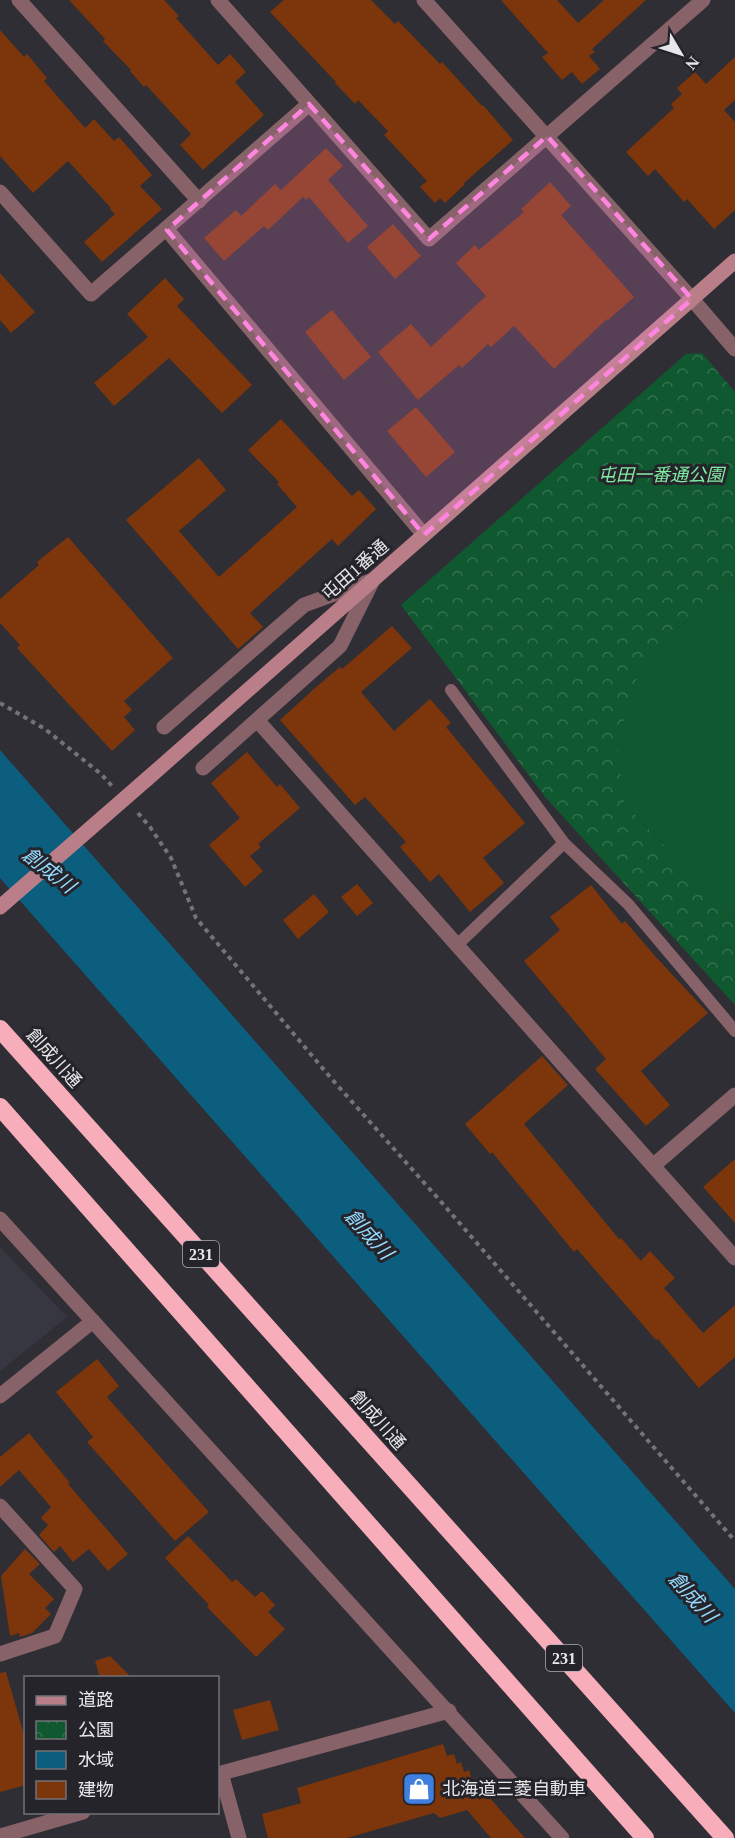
<svg xmlns="http://www.w3.org/2000/svg" width="735" height="1838" viewBox="0 0 735 1838" font-family="'Times New Roman','Noto Sans JP',serif">
	<style>
		.built { fill: #373742 }
		.park { fill: url(#park-crowns) }
		.pitch { fill: #105930 }
		.water { fill: #0c5e7f }
		.building { fill: #7d360b }
		.lines { fill: none; stroke-linecap: round; stroke-linejoin: round }
		.path { stroke: #737378; stroke-width: 4; stroke-dasharray: 4.5 4.5; stroke-linecap: butt }
		.lane { stroke: #886269; stroke-width: 12 }
		.street { stroke: #886269; stroke-width: 15 }
		.secondary { stroke: #ba7e89; stroke-width: 15 }
		.highway { stroke: #f8adbb; stroke-width: 18 }
		.secondary-bridge { stroke: #ba7e89; stroke-width: 15 }
		.marked { fill: #fe86e0; fill-opacity: 0.2; stroke: #fe86e0; stroke-width: 4.5; stroke-dasharray: 12 8; stroke-linejoin: round }
		.labels { text-anchor: middle; dominant-baseline: central; stroke-width: 6; stroke-linejoin: round; paint-order: stroke }
		.shield { fill: #25242a; stroke: #adacb1; stroke-width: 1.5 }
		.shield-label { font-size: 16px; font-weight: bold; fill: #e7e7eb }
		.park-label { font-size: 18px; font-style: italic; fill: #81eaa3; stroke: #25242a }
		.street-label { font-size: 18px; fill: #e7e7eb; stroke: #25242a }
		.poi-label { font-size: 18px; fill: #e7e7eb; stroke: #25242a; text-anchor: start }
		.water-label { font-size: 20px; font-style: italic; fill: #95d9fd; stroke: #25242a }
	</style>
	<defs>
		<pattern id="park-crowns" width="20" height="18" patternUnits="userSpaceOnUse" patternTransform="scale(1.5)"><rect width="20" height="18" fill="#105930"/><path d="M2 6a3 3 0 1 1 6 0M12 15a3 3 0 1 1 6 0" fill="none" stroke="#33714e"/></pattern>
	</defs>
	<rect width="100%" height="100%" fill="#2e2e34"/>
	<path class="built" d="M0 1247 67 1317 0 1371Z"/>
	<path class="park" d="M702 353 735 392V580L666 638 637 679 624 803 735 920V1005L546 798 401 605 686 354Z"/>
	<path class="pitch" d="M735 580V920L624 803 617 743 637 679 666 638Z"/>
	<path class="water" d="M0 750 735 1589V1713L0 878Z"/>
	<path class="building" d="M69 0H164L179 16 176 18 218 65 230 54 246 72 235 82 264 115 203 170 180 145 191 134 146 85 144 87 130 71 131 70 103 41 105 39Z
		M284 0H371L395 24 398 21 440 64 442 62 482 106 483 105 513 140 464 183 465 184 445 203 440 198 435 203 420 187 427 181 384 135 388 131 358 100 355 104 335 83 336 82 270 12Z
		M501 0H557L578 23 604 0H646L592 49 595 52 589 56 600 69 582 84 572 72 562 80 542 57 548 53Z
		M0 30 24 57 27 54 47 78 44 81 85 128 94 119 114 141 119 137 152 175 140 186 162 209 102 262 84 242 115 214 110 209 111 208 68 161 33 193 0 156Z
		M735 57V100L724 110 735 122V210L714 229 687 199 684 202 655 169 648 176 626 152 674 108 671 104 682 94 677 88 695 72 706 84Z
		M326 148 343 166 328 180 368 226 348 243 309 197 306 200 303 197 268 230 264 226 224 261 204 238 236 210 241 216 275 184 281 190Z
		M550 182 571 206 561 215 634 297 608 320 607 319 554 369 514 326 491 347 488 344 462 368 459 365 418 400 378 352 411 324 431 347 486 296 456 263 475 245 479 250 524 212 521 209Z
		M393 224 421 256 395 279 367 247Z
		M0 273 35 312 11 333 0 320Z
		M165 278 184 299 177 306 252 385 222 413 169 358 114 406 94 383 148 337 127 314Z
		M332 310 371 357 344 380 305 332Z
		M416 407 455 452 426 477 387 431Z
		M281 419 352 496 359 490 376 509 338 546 332 539 250 613 263 627 238 649 126 520 199 458 226 490 179 531 219 577 297 507 277 484 279 482 248 450Z
		M68 537 173 658 124 701 132 710 124 717 135 730 112 751 17 648 20 645 0 623V599L39 565 37 562Z
		M392 626 412 648 361 692 394 731 430 699 451 723 446 727 525 823 483 858 504 883 470 912 439 874 430 882 400 847 406 842 365 797 355 805 280 720 315 688 340 667 342 669Z
		M247 752 277 787 280 784 300 808 258 844 261 847 250 856 263 871 245 887 209 845 240 818 211 783Z
		M357 884 373 903 357 916 341 897Z
		M591 885 622 924 625 921 654 955 708 1013 641 1071 670 1105 646 1126 595 1069 606 1059 524 961 560 930 550 917Z
		M314 894 329 912 298 939 283 920Z
		M542 1056 568 1085 524 1124 619 1239 621 1238 641 1261 650 1251 675 1278 664 1288 703 1333 735 1305V1357L699 1388 658 1339 656 1340 577 1249 574 1252 492 1152 490 1154 465 1124Z
		M735 1159V1223L703 1187Z
		M97 1359 119 1386 107 1397 209 1512 175 1541 87 1442 93 1437 56 1392Z
		M29 1433 70 1483 68 1484 128 1554 108 1571 89 1549 73 1562 60 1546 54 1552 39 1535 48 1525 41 1518 51 1507 19 1470 0 1487V1457Z
		M188 1536 232 1582 236 1579 255 1597 262 1591 275 1605 268 1612 285 1629 256 1657 207 1607 209 1605 165 1558Z
		M25 1549 40 1564 29 1574 54 1599 45 1608 51 1614 32 1633 20 1637 19 1633 10 1636 1 1576Z
		M110 1656 131 1677H100L95 1661Z
		M6 1672 26 1742V1785L0 1792V1673Z
		M270 1700 279 1730 242 1740 233 1710Z
		M443 1744 447 1756 454 1754 457 1764 461 1762 464 1772 469 1770 472 1780 478 1778 481 1789 486 1788 489 1797 525 1838H491L467 1810 440 1818 434 1813 347 1838H268L262 1814 301 1803 297 1788Z"/>
	<g class="lines">
		<path class="path" d="M0 703 45 729 101 774 112 786
			M138 813 150 827 171 858 196 918 330 1077 443 1204 735 1541"/>
		<path class="lane" d="M451 690 564 843 456 946
			M564 843 628 904 735 1031"/>
		<path class="street" d="M19 0 199 201
			M218 0 429 239 703 0
			M424 0 692 299 735 349
			M0 192 91 294 309 104
			M167 230 424 535
			M257 720 735 1258
			M164 727 304 605 373 580 340 646 203 768
			M654 1165 735 1095
			M0 1219 562 1838
			M0 1396 93 1321
			M0 1506 75 1589 55 1636 0 1654
			M221 1773 239 1838
			M218 1774 449 1711
			M0 1836 83 1812"/>
		<path class="secondary" d="M147 779 735 261"/>
		<path class="highway" d="M0 1029 725 1838
			M0 1107 645 1838"/>
		<path class="secondary-bridge" d="M0 907 147 779"/>
	</g>
	<path class="marked" d="M309 104 429 239 547 136 692 299 424 535 167 230Z"/>
	<defs>
		<symbol id="shop-square" viewBox="-11 -11 22 22"><rect x="-9" y="-9" width="18" height="18" rx="4" fill="#3f7fe0" stroke="#25242a"/><path d="M-5-2.5h2.3a2.7 3.5 0 0 1 5.4 0H5L5.5 6h-11ZM-1.5-2.5h3a1.5 2.3 0 0 0-3 0Z" fill="#fff"/></symbol>
	</defs>
	<g fill-rule="evenodd">
		<use href="#shop-square" x="400" y="1770" width="38" height="38"/>
	</g>
	<g class="labels">
		<g class="shield">
			<rect x="183" y="1241" width="36" height="26" rx="4.5"/>
			<rect x="546" y="1645" width="36" height="26" rx="4.5"/>
		</g>
		<g class="shield-label">
			<text x="201" y="1254">231</text>
			<text x="564" y="1658">231</text>
		</g>
		<g class="park-label">
			<text x="661" y="475">屯田一番通公園</text>
		</g>
		<g class="street-label">
			<text transform="translate(355 570) rotate(-41)">屯田1番通</text>
			<text transform="translate(54 1058) rotate(48)">創成川通</text>
			<text transform="translate(378 1420) rotate(48)">創成川通</text>
		</g>
		<g class="poi-label">
			<text x="442" y="1789">北海道三菱自動車</text>
		</g>
		<g class="water-label">
			<text transform="translate(49 870) rotate(38)">創成川</text>
			<text transform="translate(369 1234) rotate(48)">創成川</text>
			<text transform="translate(693 1597) rotate(48)">創成川</text>
		</g>
	</g>
	<rect x="24" y="1676" width="195" height="138" fill="#25242a" stroke="#737277" stroke-width="1.5"/>
	<rect x="36" y="1696" width="30" height="9" fill="#ba7e89" stroke="#737277" stroke-width="1.5"/>
	<text x="78" y="1706" font-size="18" fill="#e7e7eb">道路</text>
	<rect x="36" y="1721" width="30" height="18" fill="url(#park-crowns)" stroke="#737277" stroke-width="1.5"/>
	<text x="78" y="1736" font-size="18" fill="#e7e7eb">公園</text>
	<rect x="36" y="1751" width="30" height="18" fill="#0c5e7f" stroke="#737277" stroke-width="1.5"/>
	<text x="78" y="1766" font-size="18" fill="#e7e7eb">水域</text>
	<rect x="36" y="1781" width="30" height="18" fill="#7d360b" stroke="#737277" stroke-width="1.5"/>
	<text x="78" y="1796" font-size="18" fill="#e7e7eb">建物</text>
	<g transform="translate(681 54) rotate(129)" stroke="#25242a" stroke-width="4.5" paint-order="stroke">
	<path d="M0-4.5L10 22L0 15L-10 22Z" fill="#e7e7eb"/>
	<text y="-9" font-size="16" font-weight="bold" text-anchor="middle" fill="#e7e7eb">N</text>
	</g>
</svg>
